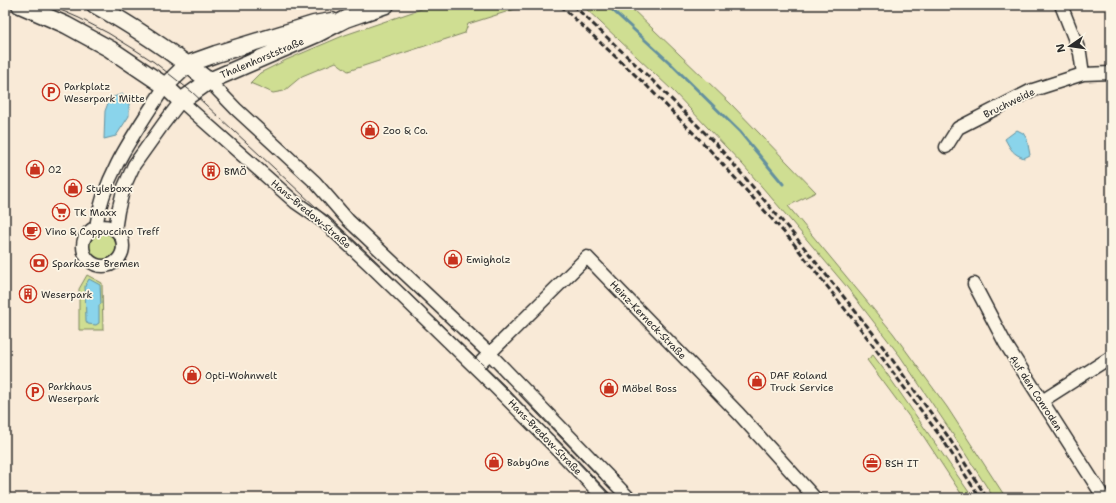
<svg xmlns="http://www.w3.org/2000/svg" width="1116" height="503" viewBox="0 0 1116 503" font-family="'Shantell Sans',sans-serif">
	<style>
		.green { fill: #cfde92; stroke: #7d845e }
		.water { fill: #8ad4eb; stroke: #64909e }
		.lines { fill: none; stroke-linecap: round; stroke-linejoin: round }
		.stream { stroke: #64909e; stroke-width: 3 }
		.street-casing { stroke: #2b2b2b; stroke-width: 15 }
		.secondary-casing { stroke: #2b2b2b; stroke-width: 19 }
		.street { stroke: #fcf5e5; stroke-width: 12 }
		.secondary { stroke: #fcf5e5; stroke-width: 16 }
		.tram { stroke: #2b2b2b; stroke-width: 1 }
		.rail { stroke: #2b2b2b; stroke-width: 3; stroke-dasharray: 6 3; stroke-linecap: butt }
		.labels { text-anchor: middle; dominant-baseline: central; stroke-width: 3.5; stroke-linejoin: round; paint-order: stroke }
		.street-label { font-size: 10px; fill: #2b2b2b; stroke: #fcf5e5 }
		.poi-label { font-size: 10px; fill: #2b2b2b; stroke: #fcf5e5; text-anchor: start }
	</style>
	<rect width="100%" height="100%" fill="#f9ead7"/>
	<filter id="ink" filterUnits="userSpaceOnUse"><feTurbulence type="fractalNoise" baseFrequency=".025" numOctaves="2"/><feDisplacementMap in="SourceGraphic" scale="8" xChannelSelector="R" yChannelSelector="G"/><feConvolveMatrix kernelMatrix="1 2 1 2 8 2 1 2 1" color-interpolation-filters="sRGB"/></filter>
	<g filter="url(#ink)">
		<path class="green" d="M433 5H528L468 24 465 33 348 71 336 62 302 76 284 91 273 93 262 88 250 83 260 73 286 60 345 35Z
			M582 5H628L731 104 816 192 788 206 893 333 947 407 1006 498H994L948 427 900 356 846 286 781 209 743 165 673 91Z
			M88 246a14 14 0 1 1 28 0a14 14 0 1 1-28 0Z
			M87 275 102 283 103 330H79V289Z
			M873 355 885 371 973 498H964L922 434 867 360Z"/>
		<path class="water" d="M123 94 129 103V116L116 136 104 139 105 111 110 98Z
			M1017 130 1023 133 1027 139 1030 155 1024 158C1013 154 1011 150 1005 139Z
			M89 279 100 285 101 304 99 305V323L96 325 88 324 86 321 85 286Z"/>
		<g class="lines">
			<path class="stream" d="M607 5 669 62 740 132 783 184"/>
			<defs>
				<path id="street" d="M1061 5 1080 53 1083 74
					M209 81 236 109 315 182 348 220 489 353 629 498
					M946 147 958 128 1030 91 1083 74 1111 73
					M83 246a20 20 0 1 1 40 0a20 20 0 1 1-40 0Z
					M96 227C103 175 137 130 165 86
					M115 230 118 211 124 187 134 165 164 123 181 101 295 202 324 222 369 264 490 382 557 449 604 498
					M974 284 1005 343 1042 401 1104 498
					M476 367 587 257 739 414 815 498
					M1042 401 1111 357"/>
				<path id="secondary" d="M20 5 66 25 110 49 165 86 181 101 209 81 317 34 346 19 386 5
					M95 5C135 27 173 53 209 81
					M165 86 188 64 216 54 314 24 332 21"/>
			</defs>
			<use href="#street" class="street-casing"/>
			<use href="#secondary" class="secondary-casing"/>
			<use href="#street" class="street"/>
			<use href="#secondary" class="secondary"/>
			<path class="tram" d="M49 5 79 18 108 33 134 49 154 62 192 92 399 284 507 388 612 498
				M518 391 601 478"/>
			<path class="rail" d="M560 5 647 86 708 148 790 239 866 336 943 440 980 498
				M573 5 652 80 717 145 794 235 872 332 947 435 987 498"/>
		</g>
	</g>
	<defs>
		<symbol id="parking-ring" viewBox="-11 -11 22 22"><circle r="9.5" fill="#fcf5e5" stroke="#c8321e" stroke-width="1.5"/><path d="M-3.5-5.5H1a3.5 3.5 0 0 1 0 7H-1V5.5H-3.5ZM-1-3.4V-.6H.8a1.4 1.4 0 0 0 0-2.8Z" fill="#c8321e"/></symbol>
		<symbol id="shop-ring" viewBox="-11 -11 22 22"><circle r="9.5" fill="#fcf5e5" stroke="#c8321e" stroke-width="1.5"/><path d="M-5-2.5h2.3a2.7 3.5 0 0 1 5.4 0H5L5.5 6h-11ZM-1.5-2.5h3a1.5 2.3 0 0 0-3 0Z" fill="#c8321e"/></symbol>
		<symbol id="building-ring" viewBox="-11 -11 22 22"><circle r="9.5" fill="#fcf5e5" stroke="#c8321e" stroke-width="1.5"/><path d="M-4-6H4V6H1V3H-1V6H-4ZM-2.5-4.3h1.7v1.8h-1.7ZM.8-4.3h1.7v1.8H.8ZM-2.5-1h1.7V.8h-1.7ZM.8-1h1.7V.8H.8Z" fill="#c8321e"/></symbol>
		<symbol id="supermarket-ring" viewBox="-11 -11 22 22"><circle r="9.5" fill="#fcf5e5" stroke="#c8321e" stroke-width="1.5"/><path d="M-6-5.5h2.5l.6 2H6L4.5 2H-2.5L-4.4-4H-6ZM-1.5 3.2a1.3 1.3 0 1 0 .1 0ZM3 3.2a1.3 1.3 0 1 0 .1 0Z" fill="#c8321e"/></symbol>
		<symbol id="cafe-ring" viewBox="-11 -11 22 22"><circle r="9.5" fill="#fcf5e5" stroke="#c8321e" stroke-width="1.5"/><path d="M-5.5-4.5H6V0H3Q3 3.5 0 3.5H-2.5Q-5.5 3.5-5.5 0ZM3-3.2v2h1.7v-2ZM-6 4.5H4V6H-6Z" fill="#c8321e"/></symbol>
		<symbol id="bank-ring" viewBox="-11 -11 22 22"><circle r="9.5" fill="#fcf5e5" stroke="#c8321e" stroke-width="1.5"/><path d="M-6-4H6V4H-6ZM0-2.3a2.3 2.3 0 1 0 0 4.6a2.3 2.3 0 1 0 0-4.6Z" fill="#c8321e"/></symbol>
		<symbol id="office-ring" viewBox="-11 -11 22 22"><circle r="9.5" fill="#fcf5e5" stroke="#c8321e" stroke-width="1.5"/><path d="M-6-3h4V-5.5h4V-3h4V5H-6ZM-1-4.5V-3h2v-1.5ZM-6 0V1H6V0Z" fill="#c8321e"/></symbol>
	</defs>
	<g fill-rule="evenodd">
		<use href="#parking-ring" x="41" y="82" width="20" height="20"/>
		<use href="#shop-ring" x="360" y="120" width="20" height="20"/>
		<use href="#shop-ring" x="25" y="159" width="20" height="20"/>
		<use href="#building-ring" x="201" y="161" width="20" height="20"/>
		<use href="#shop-ring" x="63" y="178" width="20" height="20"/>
		<use href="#supermarket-ring" x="51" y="202" width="20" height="20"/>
		<use href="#cafe-ring" x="22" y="221" width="20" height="20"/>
		<use href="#shop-ring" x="443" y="249" width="20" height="20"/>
		<use href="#bank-ring" x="29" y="253" width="20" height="20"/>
		<use href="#building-ring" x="18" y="284" width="20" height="20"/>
		<use href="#shop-ring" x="182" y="365" width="20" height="20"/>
		<use href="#shop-ring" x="747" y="371" width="20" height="20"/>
		<use href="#shop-ring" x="599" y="378" width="20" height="20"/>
		<use href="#parking-ring" x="25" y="382" width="20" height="20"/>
		<use href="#shop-ring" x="484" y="452" width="20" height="20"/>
		<use href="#office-ring" x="862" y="453" width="20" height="20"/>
	</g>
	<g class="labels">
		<g class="street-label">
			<text transform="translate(262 58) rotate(-23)">Thalenhorststraße</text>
			<text transform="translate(1009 103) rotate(-26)">Bruchweide</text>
			<text transform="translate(311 214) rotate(40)">Hans-Bredow-Straße</text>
			<text transform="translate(648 320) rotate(46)">Heinz-Kerneck-Straße</text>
			<text transform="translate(1036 393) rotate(57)">Auf den Conroden</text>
			<text transform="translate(545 437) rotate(46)">Hans-Bredow-Straße</text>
		</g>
		<g class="poi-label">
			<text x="64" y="86">Parkplatz<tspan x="64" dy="12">Weserpark Mitte</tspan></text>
			<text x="383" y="130">Zoo &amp; Co.</text>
			<text x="48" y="169">O2</text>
			<text x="224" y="171">BMÖ</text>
			<text x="86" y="188">Styleboxx</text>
			<text x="74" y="212">TK Maxx</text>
			<text x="45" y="231">Vino &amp; Cappuccino Treff</text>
			<text x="466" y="259">Emigholz</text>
			<text x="52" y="263">Sparkasse Bremen</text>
			<text x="41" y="294">Weserpark</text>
			<text x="205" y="375">Opti-Wohnwelt</text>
			<text x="770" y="375">DAF Roland<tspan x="770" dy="12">Truck Service</tspan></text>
			<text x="48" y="386">Parkhaus<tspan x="48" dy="12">Weserpark</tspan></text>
			<text x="622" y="388">Möbel Boss</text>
			<text x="507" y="462">BabyOne</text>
			<text x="885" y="463">BSH IT</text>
		</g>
	</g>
	<rect width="1116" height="503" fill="none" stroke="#fcf5e5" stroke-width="20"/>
	<rect x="10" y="10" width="1096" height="483" fill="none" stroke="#2b2b2b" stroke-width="1.5" filter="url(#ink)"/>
	<g transform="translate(1070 46) rotate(257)" stroke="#fcf5e5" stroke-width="3" paint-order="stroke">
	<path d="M0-3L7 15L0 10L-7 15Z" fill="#2b2b2b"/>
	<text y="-6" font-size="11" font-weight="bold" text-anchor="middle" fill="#2b2b2b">N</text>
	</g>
</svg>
